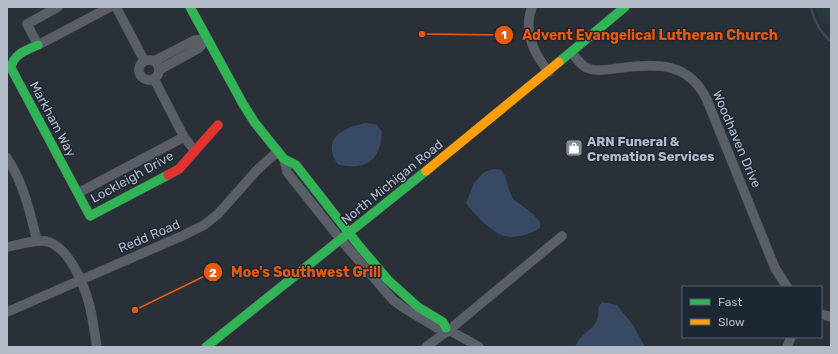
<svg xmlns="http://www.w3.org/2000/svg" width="838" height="354" viewBox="0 0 838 354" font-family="Rubik,sans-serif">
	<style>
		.green { fill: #273a3e }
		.water { fill: #384963 }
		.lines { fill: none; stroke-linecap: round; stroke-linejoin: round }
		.stream { stroke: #384963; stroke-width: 2.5 }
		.street-casing { stroke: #484c53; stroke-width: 10 }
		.fast-casing { stroke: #484c53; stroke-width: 10 }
		.slow-casing { stroke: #484c53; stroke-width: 10 }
		.jam-casing { stroke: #484c53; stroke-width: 10 }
		.street { stroke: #5a5e66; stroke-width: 9 }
		.fast { stroke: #30b455; stroke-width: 9 }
		.slow { stroke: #ff9f0a; stroke-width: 9 }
		.jam { stroke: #e5322d; stroke-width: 9 }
		.labels { text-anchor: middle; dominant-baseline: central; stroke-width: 3; stroke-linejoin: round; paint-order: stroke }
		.street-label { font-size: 13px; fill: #b4bcc9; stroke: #1d2633 }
		.poi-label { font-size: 13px; font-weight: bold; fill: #b4bcc9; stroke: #1d2633; text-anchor: start }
		.leader { fill: none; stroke: #e8590c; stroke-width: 1.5 }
		.callout-dot { fill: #e8590c; stroke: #1d2633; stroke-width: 1.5 }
		.mark-label { font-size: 12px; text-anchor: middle; font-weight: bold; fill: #fff }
		.callout-label { font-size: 14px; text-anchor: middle; font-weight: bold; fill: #e8590c; stroke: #1d2633; stroke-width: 3; stroke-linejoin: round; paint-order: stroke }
	</style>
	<rect width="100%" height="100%" fill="#2a3038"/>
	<path class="green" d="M815 7H831V25L822 23Z"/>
	<path class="water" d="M365 123 376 124 382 132C380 161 367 170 339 165 335 161 333 157 332 151 329 133 352 126 365 123Z
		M494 169 501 170 505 176 509 190 513 199 533 214 540 222V228C531 234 515 239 504 236 491 232 473 213 466 203L474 183 484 172Z
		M602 302 617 305 633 325 645 347H575C579 335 592 331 597 320 600 313 596 309 602 302Z"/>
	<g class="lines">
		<path class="stream" d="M811 7C814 20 820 33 831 41"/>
		<defs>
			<path id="street" d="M58 7 27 24 38 45 110 7
				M116 7 144 60
				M532 7C523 31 534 54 549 72
				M572 53C577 59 582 67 590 69 599 72 611 69 620 68 657 63 689 62 707 100L775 268 787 287
				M139 70a10 10 0 1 1 20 0a10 10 0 1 1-20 0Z
				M154 61 195 40 207 39
				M159 70 199 48 207 39
				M154 79 184 137 195 151
				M7 158C24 184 30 212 37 241
				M284 159 287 172 341 240 393 300 404 308 437 328H446L449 330 479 347
				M78 193 184 137
				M7 247C19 245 37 238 49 242 73 251 88 294 92 317 94 327 95 337 97 347
				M7 312 182 236 204 225 218 214 257 170 278 151
				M821 314 831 317
				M426 347 449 330 562 236
				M787 347 791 337"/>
			<path id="fast" d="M190 7 243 104 255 123 284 159 296 165 360 247 388 280 418 307 443 322 446 328
				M38 45C27 50 13 54 11 68L90 216 168 175
				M559 62 625 7
				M206 347 426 171"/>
			<path id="slow" d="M426 171 559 62"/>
			<path id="jam" d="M168 175 179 169 218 125"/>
		</defs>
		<use href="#street" class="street-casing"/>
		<use href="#fast" class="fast-casing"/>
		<use href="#slow" class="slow-casing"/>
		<use href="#jam" class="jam-casing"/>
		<use href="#street" class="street"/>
		<use href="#fast" class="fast"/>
		<use href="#slow" class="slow"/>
		<use href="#jam" class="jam"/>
	</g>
	<defs>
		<symbol id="shop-square" viewBox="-11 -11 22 22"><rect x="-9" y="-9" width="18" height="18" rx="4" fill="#848b96" stroke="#1d2633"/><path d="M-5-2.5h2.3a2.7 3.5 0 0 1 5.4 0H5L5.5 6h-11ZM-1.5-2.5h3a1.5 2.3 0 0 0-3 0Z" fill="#fff"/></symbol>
	</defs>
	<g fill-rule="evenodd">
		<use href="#shop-square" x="564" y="138" width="20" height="20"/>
	</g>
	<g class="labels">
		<g class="street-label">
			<text transform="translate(53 119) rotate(62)">Markham Way</text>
			<text transform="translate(737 139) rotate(67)">Woodhaven Drive</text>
			<text transform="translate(132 177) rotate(-29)">Lockleigh Drive</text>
			<text transform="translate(392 182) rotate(-39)">North Michigan Road</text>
			<text transform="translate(149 236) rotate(-23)">Redd Road</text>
		</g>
		<g class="poi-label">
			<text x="587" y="141">ARN Funeral &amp;<tspan x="587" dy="15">Cremation Services</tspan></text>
		</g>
	</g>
	<path class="leader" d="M422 34L504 35M135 310L213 272"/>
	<g class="callout-dot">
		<circle cx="422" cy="34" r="4"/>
		<circle cx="135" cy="310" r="4"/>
		<circle cx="504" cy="35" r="10"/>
		<circle cx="213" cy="272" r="10"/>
	</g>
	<g class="mark-label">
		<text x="504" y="39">1</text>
		<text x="213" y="277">2</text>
	</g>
	<g class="callout-label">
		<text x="650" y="40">Advent Evangelical Lutheran Church</text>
		<text x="306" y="277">Moe's Southwest Grill</text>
	</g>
	<rect width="838" height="354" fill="none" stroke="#b4bcc9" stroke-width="16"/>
	<rect x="682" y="286" width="140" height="52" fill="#1d2633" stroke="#59626f"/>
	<rect x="690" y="299" width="20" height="6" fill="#30b455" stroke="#59626f"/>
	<text x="718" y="306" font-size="12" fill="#b4bcc9">Fast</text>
	<rect x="690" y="319" width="20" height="6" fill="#ff9f0a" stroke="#59626f"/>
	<text x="718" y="326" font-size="12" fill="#b4bcc9">Slow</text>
</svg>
